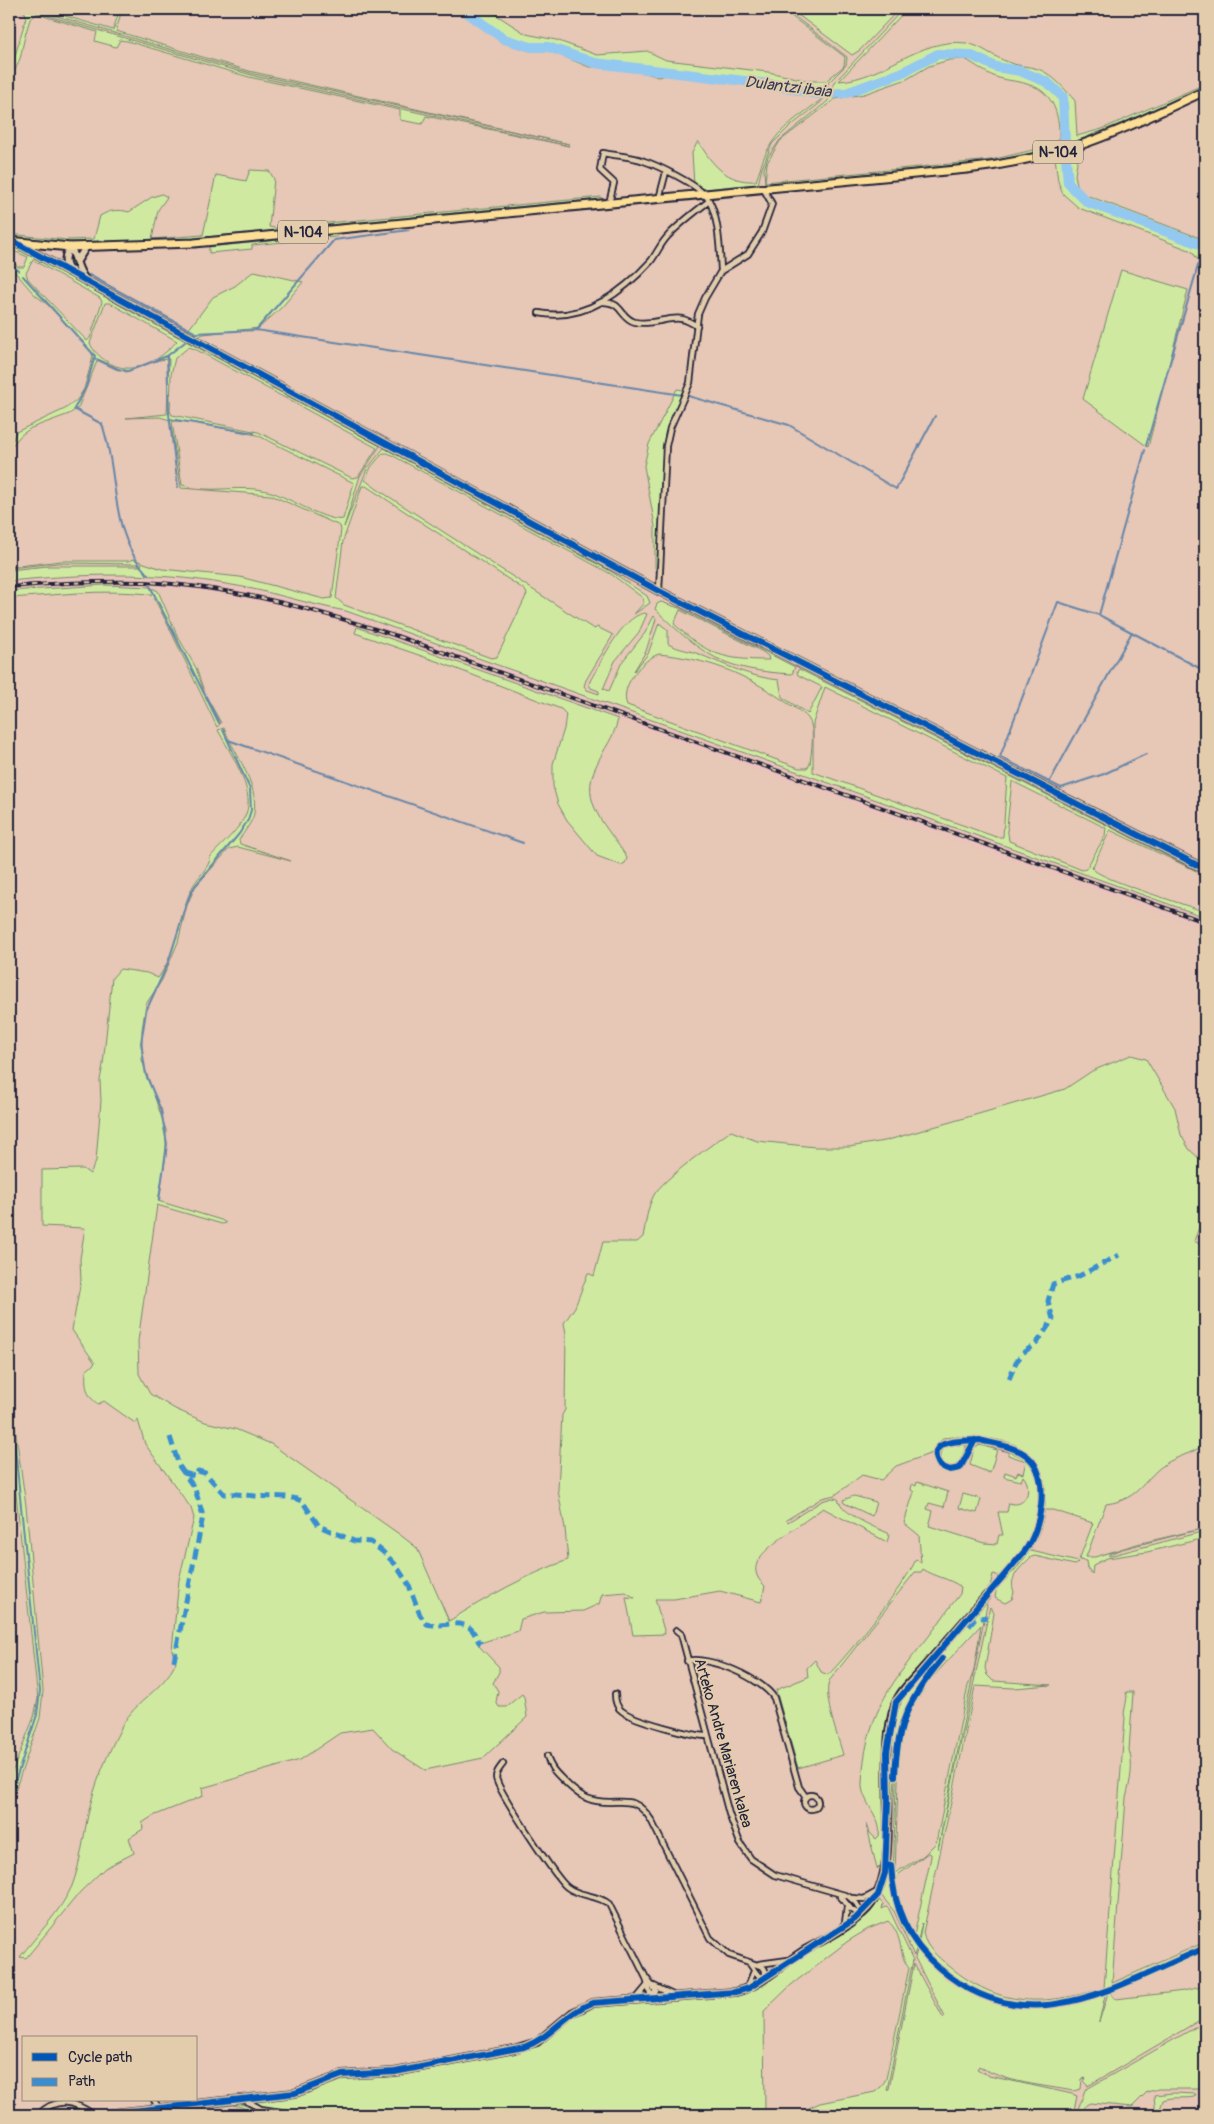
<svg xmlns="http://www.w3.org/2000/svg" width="1214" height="2124" viewBox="0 0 1214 2124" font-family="Pangolin,sans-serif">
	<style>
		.built { fill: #ebc3bd }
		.green { fill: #cfeaa0; stroke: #78866e; fill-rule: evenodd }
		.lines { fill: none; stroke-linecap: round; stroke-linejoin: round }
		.stream { stroke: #6686a8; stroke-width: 2 }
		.river { stroke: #93c8f0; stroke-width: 10 }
		.street-casing { stroke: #22223b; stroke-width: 8 }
		.secondary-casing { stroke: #22223b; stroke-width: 10 }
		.primary-casing { stroke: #22223b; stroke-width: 11 }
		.street { stroke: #e2ccab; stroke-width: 4.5 }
		.secondary { stroke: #e2ccab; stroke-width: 6 }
		.primary { stroke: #fdde96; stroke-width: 7 }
		.rail-casing { stroke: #22223b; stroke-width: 4 }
		.rail { stroke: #e2ccab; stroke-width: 2; stroke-dasharray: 5.5; stroke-linecap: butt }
		.quiet { stroke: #398ed0; stroke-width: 5; stroke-dasharray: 10 5; stroke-linecap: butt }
		.cycleway-casing { stroke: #e2ccab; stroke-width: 9 }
		.cycleway { stroke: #0057b8; stroke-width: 6 }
		.labels { text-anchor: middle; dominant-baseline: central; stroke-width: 4; stroke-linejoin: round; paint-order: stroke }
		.shield { fill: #e2ccab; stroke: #5c555d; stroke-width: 1 }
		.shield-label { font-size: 14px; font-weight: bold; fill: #22223b }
		.street-label { font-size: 15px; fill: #22223b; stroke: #e2ccab }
		.water-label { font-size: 16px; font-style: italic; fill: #333b56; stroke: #e2ccab }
	</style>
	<rect width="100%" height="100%" fill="#e7c7b6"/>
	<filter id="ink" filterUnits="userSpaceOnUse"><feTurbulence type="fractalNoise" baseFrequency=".02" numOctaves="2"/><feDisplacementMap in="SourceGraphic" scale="10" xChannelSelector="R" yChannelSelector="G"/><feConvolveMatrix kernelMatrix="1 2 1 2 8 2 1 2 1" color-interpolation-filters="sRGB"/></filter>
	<g filter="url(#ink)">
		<path class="built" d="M69 575 168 577 225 583 346 611 1205 917V929L344 623 253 600 191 590 105 585 9 591V580Z"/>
		<path class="green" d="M16 9H25L258 77 569 146 426 116 422 124 400 120V110L249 77 127 41 120 40 116 47 95 41 97 32 37 14 30 19C26 31 23 43 21 55 20 61 11 77 9 85V77L26 18 25 12Z
			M33 9 60 15 62 9H66L65 16 113 30 120 9H122L116 31 249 71 569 144 254 74Z
			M454 9H487L526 34 556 40 597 55 647 51 666 60 768 72 810 81H826L844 66 845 57 782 9H785L847 57 846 65 828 83 825 97 820 103 788 128 772 144 762 168 758 184 704 189 694 184 692 153 698 141C712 165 727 183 756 181 760 171 762 160 767 151 779 127 802 115 822 99V96L671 74 658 77 646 73 608 67H589L545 49 521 46 500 38Z
			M790 9H899L860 50 852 55Z
			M903 9H907L839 81C884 79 919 37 966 43 982 46 993 57 1008 62 1017 66 1028 66 1038 69 1051 73 1066 90 1075 101L1077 136 1102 129 1205 84V86L1127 121 1076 141 1037 152 988 162 765 184 764 169 768 157 780 140 828 101 835 82ZM965 59C976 65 988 75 999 78 1009 81 1020 81 1030 85 1054 92 1060 117 1059 139L1054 145 991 160 765 182 767 163 780 141 835 99 864 94 907 79 929 66 949 60Z
			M1075 150 1078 155 1075 175 1078 189 1086 195 1205 240V263L1197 259 1192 251 1079 208 1063 194 1058 181 1055 157Z
			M250 170 269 171 274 179 269 227 275 228 601 197V199L175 240 62 242 9 236V234L67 240 94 239 100 216C110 210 118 209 129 212L152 197 162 194 167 197 158 210 152 239 203 235 216 175 246 181Z
			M339 234 335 237 252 245V249L209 253V247Z
			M9 246 20 249 130 311 380 446 360 476 344 527 367 469 384 448 612 572 647 596 650 603 634 614 644 603 643 598 611 574 388 453H383L371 467 365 480 377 489 589 626 595 629 597 627 613 635 586 680 584 686 587 690 599 694V691L591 688 589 684 591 679C603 660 621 618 644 613L647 614 639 632 615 661 603 689 609 691 622 662 645 633 654 616 656 619 646 651 634 671 648 654 659 623 668 630V644C679 650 690 650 701 655 728 666 750 677 779 680L782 697 808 714 822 687 798 675 797 672 799 669 1205 875 1110 830 1092 868C1098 879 1188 905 1205 912V917L346 611C306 604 267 590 226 584 154 571 81 574 9 581V570L48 566H141L142 564 58 563 9 568V567L61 561H130L132 559 162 569 240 577 324 599 332 598 341 530 340 526 271 495 181 488 170 420 160 417 126 418 167 414 169 359 159 360 126 372 98 359 78 408 69 414 31 428 21 435 9 449 16 432 65 409 77 400 84 389 91 364 93 357 91 351 48 305 34 294 9 265V258L18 267H24L28 257 9 249ZM33 260 100 298 102 302 90 338 87 341 28 279 26 273ZM105 303H110L177 341C159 362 131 378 106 361 99 356 93 351 90 343ZM189 347 195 349 377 448 358 477 352 478 258 432 172 415 170 411 171 374 175 358ZM175 421 192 422 257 435 354 483 343 519C328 523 288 497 271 492 243 483 210 495 182 485L172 422ZM362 486H366L525 590 527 594 497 657 491 658 344 605 336 598 343 541ZM659 654C708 659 743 673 783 700 791 706 802 711 808 718 816 728 811 752 810 764L807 768H799L627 705C619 687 642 659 659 654ZM825 687 1007 778 1003 837H996L813 772V723ZM1012 781 1106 828 1105 836 1086 869 1082 870 1009 841 1007 826Z
			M1121 270 1188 290 1148 447 1083 399Z
			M254 271 303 282 282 307 259 328 203 334 196 338 186 333 213 297 235 286Z
			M677 389 683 390 665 436 657 575 655 567V526L644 466 649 444Z
			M105 585 150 587 158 591 177 635 196 668 205 694 221 723 217 727 167 623 154 598 150 594C99 589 59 595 9 598V591Z
			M661 602 679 608 795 667 792 674C723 670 703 656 655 609L657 604ZM680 610 763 652 768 656 769 660C724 660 707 655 674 624Z
			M357 627 618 719C613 740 605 746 597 764 577 803 608 826 627 858L625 863 621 865 597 856 567 820 558 804 553 786V764L564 729 566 714 561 709 439 662 355 633Z
			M224 728C234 754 259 783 254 813 253 821 244 832 239 840L240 844 291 861 238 847 229 849 195 887 187 905 178 942 162 980 146 1004 142 1030V1060L166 1130V1156L158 1201 221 1220 226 1223 222 1224 157 1205 138 1341 139 1374 150 1394 175 1409 205 1422 235 1429 271 1444 399 1534 417 1548 449 1621C489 1596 524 1576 568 1560L565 1528 558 1490 562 1415 565 1410 566 1333 564 1323 575 1307 588 1273 594 1276 603 1242H637L643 1237C646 1223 647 1208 654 1195 662 1180 714 1143 731 1131L757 1141 815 1147H849L885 1141 1065 1089 1092 1071 1131 1055 1146 1059 1175 1108 1181 1135 1189 1149 1205 1164V1211L1194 1241 1205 1247V1444C1195 1452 1182 1455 1170 1461 1142 1477 1143 1499 1106 1504L1086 1557H1095L1137 1544 1205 1528 1122 1549 1109 1554V1556L1205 1531V1538L1147 1552 1107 1558 1093 1565 1092 1574 1087 1567 1086 1561 1079 1560 1093 1523 1053 1510H1044C1046 1488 1040 1464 1024 1450 1009 1437 962 1435 944 1438L939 1442 932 1453 896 1466 881 1480 862 1475 835 1495 822 1498 786 1520 788 1522 822 1501 832 1498 838 1499C842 1514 873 1527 888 1533L889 1535 887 1542 823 1508C811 1516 800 1525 788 1533 772 1546 740 1564 765 1586L761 1602 720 1591 674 1599H655L665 1634 633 1635 626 1597 635 1598 626 1592 602 1594 599 1604 583 1611 544 1612 521 1619 518 1631 480 1643 479 1646 499 1667V1672L493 1683 498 1691 496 1702 499 1707H506L522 1694 524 1697 527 1717 483 1758 425 1770 392 1749 373 1728 340 1733 300 1760 202 1788 203 1796 153 1816 142 1823 143 1829 129 1838 134 1853 105 1868 80 1892 26 1958 20 1957C37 1935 61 1911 72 1886 81 1862 83 1839 88 1815 94 1785 108 1753 122 1726 134 1702 163 1690 176 1663L172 1650 179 1580 194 1518 191 1508 145 1444 138 1420 135 1423 104 1401 98 1404C86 1396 85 1385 86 1371L95 1363 72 1330 81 1280 80 1259 85 1228 42 1226V1170L83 1169 90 1174 96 1161 101 1101 100 1080 103 1065 112 978 120 969 147 973 158 978C177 953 178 918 191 890 196 878 209 869 211 856 222 844 240 829 246 814 256 790 229 751 218 730Z
			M9 1385 26 1506 43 1691 40 1718 9 1808V1780L34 1717 38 1699 9 1428Z
			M967 1444 959 1464 950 1467 941 1462C936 1444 953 1444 967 1444Z
			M980 1445 997 1450 990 1473 970 1465 974 1449Z
			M1009 1451C1016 1453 1024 1455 1029 1461 1046 1483 1037 1524 1025 1546 1019 1557 1008 1566 1000 1576L993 1574 990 1586 900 1690C878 1719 885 1761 885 1795 885 1818 883 1841 882 1864L877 1869 866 1822 870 1833 876 1839 879 1836C883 1818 861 1802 862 1783 865 1720 887 1687 926 1640 938 1625 948 1609 960 1594L961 1587C949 1578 935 1577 923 1569L921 1572H915L829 1681C823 1699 838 1736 843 1755L798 1768 776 1690 808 1677 807 1668 815 1660 821 1672 828 1675C845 1659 910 1578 916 1559L921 1563 919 1535 904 1523 914 1492 911 1490 912 1484 916 1486 917 1482 948 1492 944 1507 929 1503 927 1509 933 1511 929 1526 984 1543 997 1544 999 1535H1003L998 1512H1007L1009 1503C1027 1509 1033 1487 1023 1476L1021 1481 1004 1477 1005 1472 1016 1476 1018 1472 1023 1474 1026 1461 1008 1455Z
			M963 1494 981 1499 977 1513 959 1508Z
			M854 1496 876 1502 872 1516 844 1503 843 1500Z
			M1027 1550 1078 1562 1075 1565 1035 1556 1031 1557C1020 1568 1008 1577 1014 1592L1012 1599 1005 1603 995 1598 997 1586Z
			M984 1603 987 1605 938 1849 990 1607 994 1613 985 1668 987 1675 993 1681 1051 1685 1014 1688 975 1686C959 1769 940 1851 923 1933 926 1948 938 1957 949 1966 1000 2008 1043 2006 1104 1988L1125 1718C1122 1711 1129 1701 1126 1692H1133L1129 1750C1134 1765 1130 1782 1126 1798L1112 1983 1205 1942V1947C1178 1958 1151 1970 1125 1981 1102 1990 1080 2001 1056 2005 1005 2013 950 1988 918 1947L922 1923 917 1944C903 1928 896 1900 893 1879L897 1753 902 1723 910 1704 897 1737 890 1872 895 1903 916 1949 914 1956 894 1911 881 1895C887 1881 888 1866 888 1850 890 1806 880 1732 904 1695ZM981 1625 974 1671 968 1686 936 1843 923 1856 895 1873 899 1751 902 1731 907 1717 929 1681ZM928 1853 931 1854V1857L914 1936 901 1908 895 1882 899 1874Z
			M879 1900 883 1904 882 1909 886 1907 889 1909 913 1960 887 2090 889 2089 914 1964 943 2018 945 2017 915 1958 917 1950C978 2010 1025 2021 1106 1991L1099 2022 1109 1990 1205 1949V1952L1112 1992V1996L1116 1999 1184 1991 1205 1986V2017L1088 2086 1084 2082 1086 2078 1082 2079 1081 2089 1073 2091C1043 2085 1005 2083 979 2066L977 2069 989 2076 1072 2094 1077 2096 1073 2115H793L820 2103 875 2092 881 2087 886 2079 909 1968C898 1956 904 1935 888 1921L868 1929 848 1941 791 1985 764 2011 765 2115 302 2113 276 2110 248 2102 290 2097 314 2090 332 2080 351 2077 396 2075 523 2050 535 2046 551 2035 572 2017 595 2004 742 1993 759 1986Z
			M1205 2022V2089H1158L1147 2092 1132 2107 1090 2103 1086 2105 1081 2115H1076L1085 2090Z
			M1173 2093 1196 2094 1194 2097C1183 2099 1174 2096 1163 2100L1158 2115H1156L1154 2095Z
			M238 2103 260 2111 282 2115H253L242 2107 232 2105 196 2109 199 2106Z"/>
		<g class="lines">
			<path class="stream" d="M9 262 19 271
				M89 275 194 332
				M23 276 95 356 86 387 74 409 102 424C120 476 108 532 148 575
				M256 330 334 240 409 230
				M193 335 196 333 256 330 682 395
				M167 356 169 414 178 487
				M96 359 117 369 128 371 167 356 185 342
				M688 396 789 425 896 489 935 416
				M170 419 254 433
				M1146 446 1204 245
				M150 586 219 723
				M1099 615 1145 450
				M228 740 523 843
				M1146 754 1104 774 1061 788 1000 757 1058 602 1099 615 1205 671
				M1050 781 1132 632
				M159 1200 167 1144 161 1110 146 1075 141 1043 146 1011 168 963 189 897 195 886 239 834 248 820 251 810 250 789 223 730
				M9 1390 40 1691 37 1715 9 1800"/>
			<path class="river" d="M462 9 504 39 531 47H548L595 63 770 84 818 94 846 93 901 73 938 54 970 55 996 67 1020 71 1047 82 1063 97 1065 143
				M1066 158 1068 183 1087 202 1205 246"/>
			<defs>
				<path id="street" d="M659 199 666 172
					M609 203 614 183 600 170 603 153C616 156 631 156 644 161 659 166 693 183 704 194 719 208 720 252 721 271
					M603 302C623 302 620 318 635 322 651 326 670 316 682 319 687 320 692 323 697 326
					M539 313C584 322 622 293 651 261 657 253 661 243 668 236 680 223 695 212 709 201
					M659 591 666 446 670 428 690 383 698 314 705 298 721 271 748 254 762 232 772 204 763 188
					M975 1440 960 1468 950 1470 940 1466C924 1441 957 1441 971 1441 982 1440 991 1443 1001 1446 1011 1449 1022 1451 1029 1458 1050 1479 1042 1522 1029 1545 1019 1563 1000 1579 987 1595
					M676 1630 681 1634 729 1814 740 1843 751 1859 775 1875 848 1896 856 1903 861 1911 860 1915
					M687 1661C708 1655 763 1679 774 1698L799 1787 806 1797
					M615 1694C615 1701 616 1707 622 1711 633 1720 693 1736 708 1736
					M547 1756C550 1768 556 1773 564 1781 573 1790 583 1799 597 1801 622 1805 634 1793 651 1820L710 1938 729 1955 763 1967 765 1970V1979L757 1974 750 1964
					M503 1764C499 1769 494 1775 497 1781 501 1794 557 1880 567 1887 579 1897 597 1894 609 1904L646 1978 651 1997
					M804 1802a7 7 0 1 1 14 0a7 7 0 1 1-14 0Z
					M840 1896 851 1909 860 1915
					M852 1898 864 1899 875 1893
					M840 1929 845 1923 847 1906
					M759 1964 788 1960
					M647 1979 656 1991 651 1997
					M654 1986 673 1995
					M747 1988 754 1971
					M637 1998 647 1986
					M243 2099 261 2109 301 2115
					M154 2100 158 2107
					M38 2115C56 2097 74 2100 94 2115"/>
				<path id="secondary" d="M14 242 659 591 1205 869
					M70 247C77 257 76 269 85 279
					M70 247C65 255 64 261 68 269L72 271
					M77 261 86 247
					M46 2115H93
					M97 2115 295 2093 342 2075 395 2072 514 2049 537 2042 572 2013 592 2003 735 1992C762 1986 782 1964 805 1950 827 1938 851 1926 868 1908 905 1866 875 1762 895 1705 900 1690 915 1678 925 1666 945 1643 966 1619 987 1595"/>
				<path id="primary" d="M9 241 70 247 194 243 967 169C1002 165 1037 158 1071 148 1118 133 1161 111 1205 91"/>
			</defs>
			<use href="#street" class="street-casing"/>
			<use href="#secondary" class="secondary-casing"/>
			<use href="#primary" class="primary-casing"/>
			<use href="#street" class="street"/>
			<use href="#secondary" class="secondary"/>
			<use href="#primary" class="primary"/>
			<defs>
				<path id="rail" d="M9 587C54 583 100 581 145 582 231 586 313 609 394 635L1205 922"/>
			</defs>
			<use href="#rail" class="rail-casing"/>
			<use href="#rail" class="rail"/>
			<path class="quiet" d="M1009 1379 1016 1362 1024 1352 1037 1343 1053 1319 1048 1301 1053 1284 1079 1276 1119 1255
				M170 1437 179 1466 195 1489 203 1516 174 1661
				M184 1473 194 1476 198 1471 205 1473 224 1494C235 1493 244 1495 255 1496 272 1498 285 1494 302 1501L319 1526 354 1541 371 1542 383 1552 395 1564 409 1585 420 1615 427 1624C441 1628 457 1619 470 1628 476 1633 476 1640 481 1644
				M969 1626 975 1619 987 1617"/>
			<defs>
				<path id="cycleway" d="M14 242 659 591 1205 869
					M895 1776C897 1722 909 1699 942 1659
					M891 1865C893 1907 907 1941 939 1968 1028 2045 1115 1986 1205 1948
					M97 2115 295 2093 342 2075 395 2072 524 2047C551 2038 565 2013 592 2003L735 1992 749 1988 855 1919 878 1895 885 1873 888 1802 887 1752 896 1702 1024 1552C1041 1531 1052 1475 1027 1456 1016 1447 997 1444 983 1441L980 1440C965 1441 922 1438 940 1466L950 1470 960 1468 975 1440"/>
			</defs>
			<use href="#cycleway" class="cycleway-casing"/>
			<use href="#cycleway" class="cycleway"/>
		</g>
	</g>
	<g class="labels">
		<g class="shield">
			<rect x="1033" y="140.5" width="50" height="23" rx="4"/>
			<rect x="278" y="220.5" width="50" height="23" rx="4"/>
		</g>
		<g class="shield-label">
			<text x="1058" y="152">N-104</text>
			<text x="303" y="232">N-104</text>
		</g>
		<g class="street-label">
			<text transform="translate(723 1743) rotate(74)">Arteko Andre Mariaren kalea</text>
		</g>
		<g class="water-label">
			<text transform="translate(788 87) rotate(7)">Dulantzi ibaia</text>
		</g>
	</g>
	<rect width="1214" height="2124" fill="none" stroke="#e2ccab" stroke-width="30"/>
	<rect x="15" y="15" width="1184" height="2094" fill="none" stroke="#22223b" stroke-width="2" filter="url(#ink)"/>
	<rect x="22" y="2036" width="175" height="65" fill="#e2ccab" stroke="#95887e"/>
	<rect x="32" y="2053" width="25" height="8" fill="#0057b8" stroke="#95887e"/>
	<text x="68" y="2062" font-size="15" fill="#22223b">Cycle path</text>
	<rect x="32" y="2078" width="25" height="8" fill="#398ed0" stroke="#95887e"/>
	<text x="68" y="2086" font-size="15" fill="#22223b">Path</text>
</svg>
